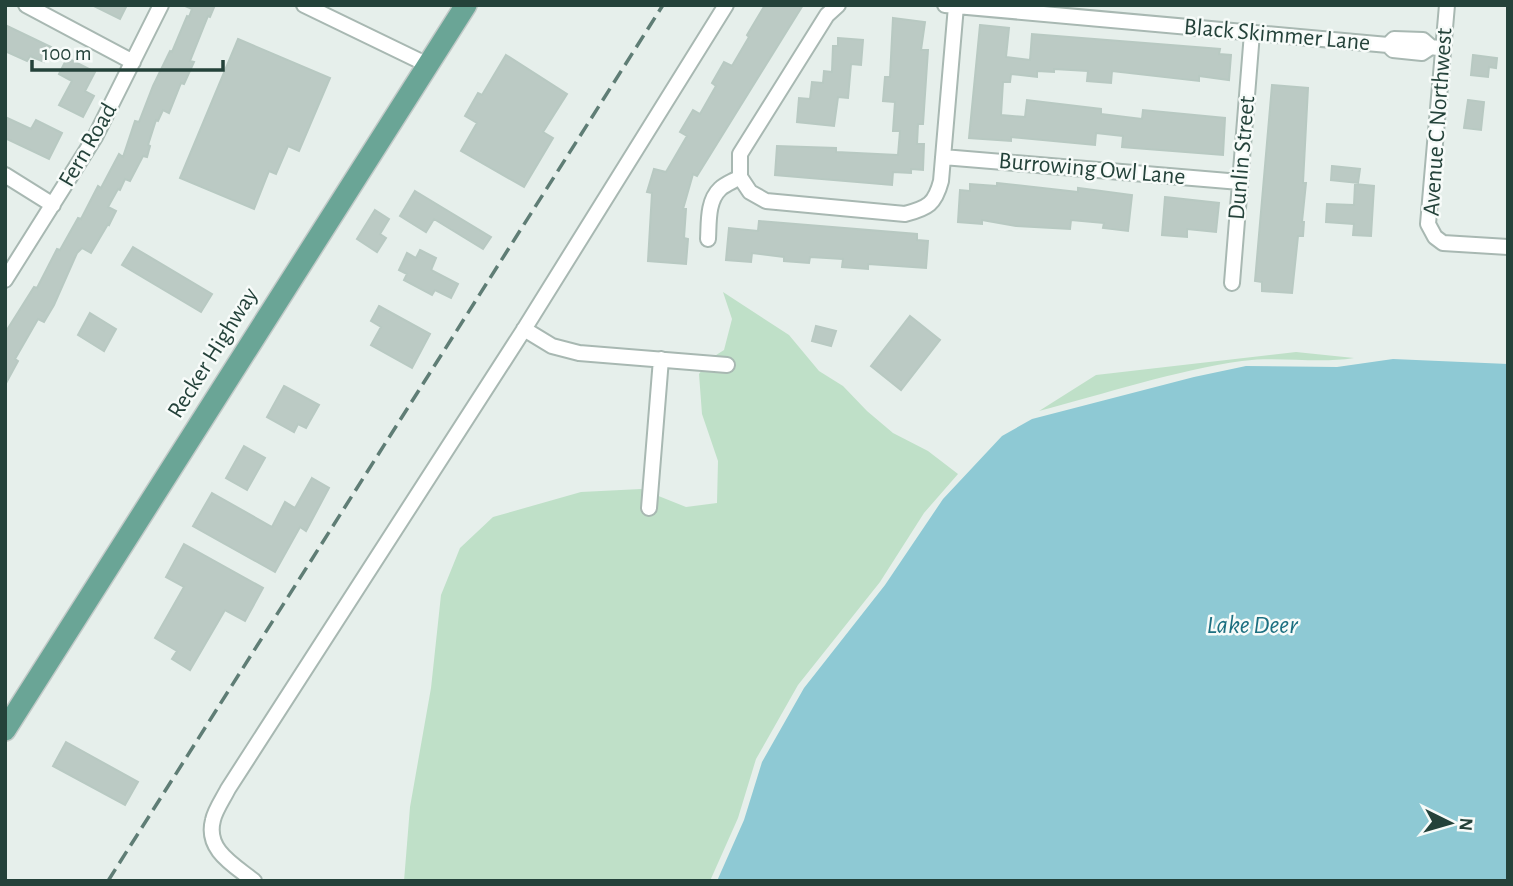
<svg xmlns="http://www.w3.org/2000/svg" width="1513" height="886" viewBox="0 0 1513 886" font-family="'Alegreya Sans',sans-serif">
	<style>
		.green { fill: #bfe0c8 }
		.water { fill: #8ec9d4 }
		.building { fill: #bbcac4; stroke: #b8c9c2; stroke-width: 2 }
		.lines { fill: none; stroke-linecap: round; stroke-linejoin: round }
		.street-casing { stroke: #a8b8b2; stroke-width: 18 }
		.primary-casing { stroke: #c2cac8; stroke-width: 24 }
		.street { stroke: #fff; stroke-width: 14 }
		.primary { stroke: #6aa596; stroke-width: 21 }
		.rail { stroke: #5f7d75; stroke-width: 3.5; stroke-dasharray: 14 7; stroke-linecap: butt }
		.labels { text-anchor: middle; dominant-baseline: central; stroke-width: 5; stroke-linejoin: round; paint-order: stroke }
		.street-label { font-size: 24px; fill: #24423a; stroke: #f7fbf9 }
		.water-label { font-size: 26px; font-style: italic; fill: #1c6f80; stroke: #f7fbf9 }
	</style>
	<rect width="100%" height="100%" fill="#e6efeb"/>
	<path class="green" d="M723 292 789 335 819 371 843 386 867 411 893 433 928 451 958 474 924 513 880 582 798 685 756 759 738 818 710 881H404L410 807 431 688 441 595 460 548 493 517 581 492 641 489 686 507 717 503 718 461 702 414 699 374 710 359 724 350 732 319Z
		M1296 352 1354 358C1317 364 1279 356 1242 361 1177 370 1104 394 1039 411L1096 375Z"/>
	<path class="water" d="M1393 359 1508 364V881H717L744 820 762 762 804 688 885 585 943 499 1002 436 1032 419 1194 377 1246 366 1337 367Z"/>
	<path class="building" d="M92 5H127L120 19Z
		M183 5H215L210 17 208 16 190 61 194 62 184 84 181 83 169 113 163 110 158 121 156 120 148 145 150 146 147 157 143 156 130 181 125 179 120 190 118 189 108 207 116 211 109 225 108 224 91 253 82 248 77 253 54 305 44 322 38 319 15 359 18 361 5 385V333L34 287 37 288 57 249 60 250 78 218 81 219 98 186 101 188 119 154 123 157 135 121 139 122 153 86 170 51 172 52 187 16 189 17 192 9Z
		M765 5H803L697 176 693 174 683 209H686L684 238 688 239 686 264 648 261 652 193 647 192 654 169 666 172 687 136 680 132 693 110 700 114 716 86 712 83 724 62 732 66 749 37 747 35Z
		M893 18 925 22 921 50H928L923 124H918L917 144H924L923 170 911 169V173L893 172 892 185 775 175 777 146 836 148V152L898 155 900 131H893L895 102 883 101 885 77H890Z
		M5 25 51 47 44 62 30 56 27 61 5 51Z
		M980 25 1009 28 1006 57 1030 60 1032 34 1220 49 1219 54 1231 55 1229 80 1199 76V81L1112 71 1111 83 1087 81 1088 71 1054 69V72L1037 71V77L1011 74 1010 82H1003L1001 115 1025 117 1027 100 1101 109V114L1142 119 1143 110 1225 118 1223 155 1122 147 1123 136 1096 133 1095 145 1011 137V141L969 138Z
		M838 38 863 40 861 65 851 64 848 98 838 97 834 126 797 122 799 98 810 99 812 82 823 83 824 71 832 72 833 46H838Z
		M238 39 330 78 299 151 288 146 276 174 269 171 254 209 180 178Z
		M506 55 567 94 543 132 553 138 524 187 461 151 477 123 465 116 478 93 482 95Z
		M1473 55 1497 58 1496 68 1489 67 1488 77 1471 75Z
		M67 58 95 72 85 91 94 96 83 117 59 105 72 81 59 74Z
		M1272 85 1308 88 1303 183H1306L1302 222H1304L1303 236H1298L1292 293 1262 291V282L1255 281Z
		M1468 100 1484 102 1481 130 1464 128Z
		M5 117 31 129 36 120 62 133 49 159 5 138Z
		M1332 166 1360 169 1358 183 1331 180Z
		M997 183 1078 192V188L1132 195 1128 231 1103 228 1104 223 1071 220 1070 229 1016 226 982 220V224L958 222 960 190 970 191V184L997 186Z
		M1355 184 1374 186 1371 236 1353 235 1354 224 1326 222 1327 204 1354 205Z
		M415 191 491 237 483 249 434 219 426 232 400 216Z
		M1165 197 1219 203 1216 232 1187 229V237L1162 235Z
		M375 210 389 219 380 234 386 238 377 252 357 239Z
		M759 221 917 234V240L928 241 926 268 868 264V269L842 267 843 259 810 257 809 263 784 261V257L752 253 751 262 726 260 729 228 758 231Z
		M133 247 212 294 201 312 122 265Z
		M420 250 436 258 431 270 458 284 451 298 435 290 432 295 404 280 407 274 399 270 407 253 416 258Z
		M379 306 430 334 412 368 371 345 381 327 371 321Z
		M90 313 116 329 104 351 78 335Z
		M910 316 940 340 901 390 871 366Z
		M816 326 836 331 831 346 812 341Z
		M284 386 319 405 306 428 298 424 294 432 267 417Z
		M244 446 265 458 247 490 226 478Z
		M312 478 329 488 306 531 300 527 275 572 193 526 212 493 272 527 285 502 295 508Z
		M184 544 263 588 245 621 225 610 190 670 172 659 177 651 155 638 184 587 166 577Z
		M66 742 138 782 125 805 53 766Z"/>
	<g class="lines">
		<defs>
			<path id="street" d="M26 5 133 62
				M304 5 428 65
				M945 5 1388 45 1393 50 1422 53 1431 47
				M1447 5 1428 224 1435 237 1443 243 1508 247
				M1388 45 1394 39 1423 40 1431 47 1438 48
				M943 157 1240 182
				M5 175 53 205
				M740 177 750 192 766 201 905 214C928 208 935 204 941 181L956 6
				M708 239C709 224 707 201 720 189 725 184 734 181 740 177V154L827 15 838 5
				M5 280 95 137 161 5
				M1232 283 1252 33
				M524 329 552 346 579 353 727 365
				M649 508 661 359
				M254 881C234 865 205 850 213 820 215 810 223 799 228 789L523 331 726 5"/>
			<path id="primary" d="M5 730 466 5"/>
		</defs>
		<use href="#street" class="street-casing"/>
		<use href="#primary" class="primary-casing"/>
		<use href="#street" class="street"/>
		<use href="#primary" class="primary"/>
		<path class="rail" d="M108 881 663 5"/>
	</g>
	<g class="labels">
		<g class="street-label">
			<text transform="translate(1277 35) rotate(5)">Black Skimmer Lane</text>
			<text transform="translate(1438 122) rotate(-86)">Avenue C Northwest</text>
			<text transform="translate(88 145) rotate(-60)">Fern Road</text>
			<text transform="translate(1242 158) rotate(-85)">Dunlin Street</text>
			<text transform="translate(1092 169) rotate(5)">Burrowing Owl Lane</text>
			<text transform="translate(213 353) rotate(-58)">Recker Highway</text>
		</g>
		<g class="water-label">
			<text x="1252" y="625">Lake Deer</text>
		</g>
	</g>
	<rect width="1513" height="886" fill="none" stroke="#24423a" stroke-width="14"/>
	<g transform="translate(1450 823) rotate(95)" stroke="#f7fbf9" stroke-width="5" paint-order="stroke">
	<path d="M0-5L12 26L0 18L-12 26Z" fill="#24423a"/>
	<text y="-10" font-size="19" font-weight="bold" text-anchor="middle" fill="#24423a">N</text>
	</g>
	<path d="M32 60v10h191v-10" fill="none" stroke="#24423a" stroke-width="3.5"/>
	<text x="42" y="60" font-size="21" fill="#24423a" stroke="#f7fbf9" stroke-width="5" paint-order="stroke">100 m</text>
</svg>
